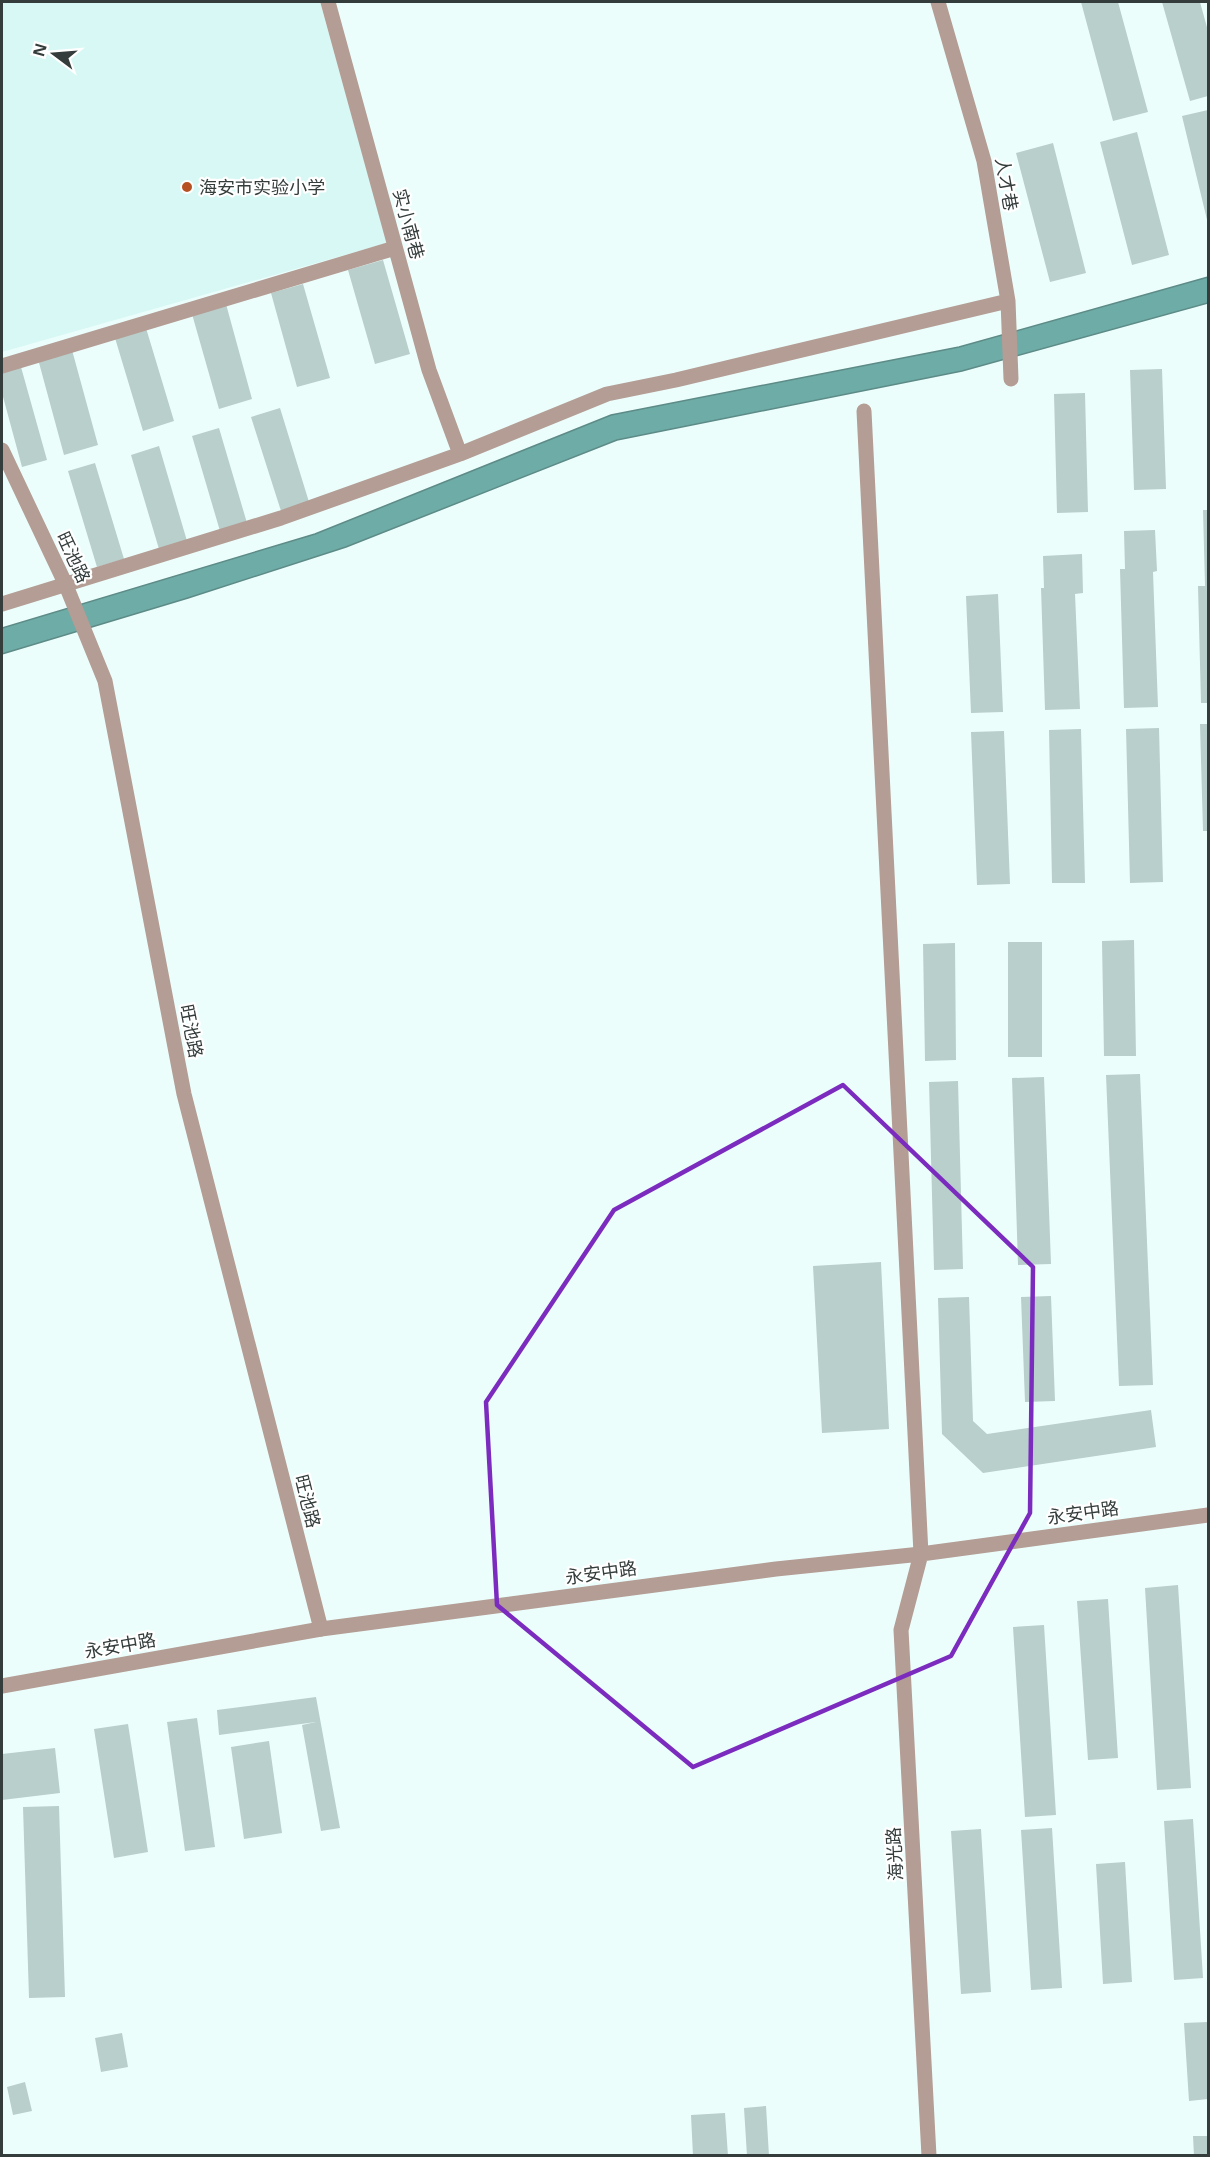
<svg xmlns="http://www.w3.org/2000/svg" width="1210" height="2157" viewBox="0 0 1210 2157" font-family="'Open Sans','Noto Sans SC',sans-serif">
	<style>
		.built { fill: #d7f8f4 }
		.water { fill: #6eaca7; stroke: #5d8b87; stroke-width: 1.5 }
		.building { fill: #b9cfcc }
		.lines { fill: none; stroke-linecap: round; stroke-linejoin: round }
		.minor { stroke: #b39d95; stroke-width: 15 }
		.tertiary { stroke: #b39d95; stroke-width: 15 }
		.marked { fill: none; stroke: #7b2cbf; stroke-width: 4.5; stroke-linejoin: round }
		.poi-dot { fill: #b65123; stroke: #fff; stroke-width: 2 }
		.labels { text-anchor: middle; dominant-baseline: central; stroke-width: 4.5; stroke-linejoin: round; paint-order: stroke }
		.street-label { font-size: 18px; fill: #343d3c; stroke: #fff }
		.poi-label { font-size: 18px; fill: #343d3c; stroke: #fff; text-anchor: start }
	</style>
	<rect width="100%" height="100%" fill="#ecfefc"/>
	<path class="built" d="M2 2H320L387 243 2 352Z"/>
	<path class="water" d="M1208 277V303L962 371 617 440 346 547 188 598 2 654V628L315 534 611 415 959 347Z"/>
	<path class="building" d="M1081 2H1118L1148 112 1113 121Z
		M1162 2H1200L1208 31V96L1190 101Z
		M1208 110V224L1182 116Z
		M1137 132 1169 255 1132 265 1100 142Z
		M1053 143 1086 273 1050 282 1016 153Z
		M383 260 410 354 375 364 348 270Z
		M303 284 330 378 297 387 271 293Z
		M226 304 252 399 219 409 192 314Z
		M146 328 174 421 143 431 115 338Z
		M72 350 98 445 64 455 38 359Z
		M21 367 47 460 22 467 2 393V372Z
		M1162 369 1166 489 1134 490 1130 370Z
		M1085 393 1088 512 1057 513 1054 394Z
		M280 408 309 502 281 511 251 417Z
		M219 428 247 523 220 531 192 436Z
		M159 446 187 541 159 549 131 455Z
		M95 463 124 559 97 567 68 471Z
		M1203 510H1208V703H1201L1198 586H1205Z
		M1155 530 1157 571 1153 572 1158 707 1124 708 1120 569H1125L1124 531Z
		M1082 554 1083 593 1075 594 1080 709 1045 710 1041 588H1044L1043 556Z
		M998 594 1003 712 971 713 966 596Z
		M1200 724H1208V831H1203Z
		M1159 728 1163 882 1130 883 1126 729Z
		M1081 729 1085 883H1052L1049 730Z
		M1004 731 1010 884 977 885 971 732Z
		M1134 940 1136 1056H1104L1102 941Z
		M1008 942H1042V1057H1008Z
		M955 943 956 1060 925 1061 923 944Z
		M1140 1074 1153 1385 1119 1386 1106 1075Z
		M1044 1077 1051 1264 1018 1265 1012 1078Z
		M958 1081 963 1269 934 1270 929 1082Z
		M881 1262 889 1429 822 1433 813 1266Z
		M1051 1296 1055 1401 1025 1402 1021 1297Z
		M969 1297 973 1421 987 1434 1151 1410 1156 1447 983 1473 942 1434 938 1298Z
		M1178 1585 1191 1788 1157 1790 1145 1588Z
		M1108 1599 1118 1758 1088 1760 1077 1601Z
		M1044 1625 1056 1815 1025 1817 1013 1627Z
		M316 1697 340 1828 321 1831 302 1725 316 1722 219 1735 217 1710Z
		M197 1718 215 1847 185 1851 167 1722Z
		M128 1724 148 1852 114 1858 94 1729Z
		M269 1741 282 1833 244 1839 231 1747Z
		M55 1748 60 1793 2 1800V1754Z
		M59 1806 65 1997 29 1998 23 1807Z
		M1193 1819 1203 1978 1174 1980 1164 1821Z
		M1052 1828 1062 1988 1031 1990 1021 1830Z
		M981 1829 991 1992 961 1994 951 1831Z
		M1125 1862 1132 1982 1103 1984 1096 1864Z
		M1208 2022V2099L1189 2101 1184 2023Z
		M122 2033 128 2067 101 2072 95 2038Z
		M25 2082 32 2111 13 2115 7 2087Z
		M766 2106 769 2156H747L744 2108Z
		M725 2113 728 2156H693L691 2115Z
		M1193 2136H1208V2156H1194Z"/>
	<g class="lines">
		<path class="minor" d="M328 2 429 370 460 454
			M938 2 984 161 1008 301 1011 379
			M2 366 395 248
			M864 411 921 1554
			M2 450 65 583 105 681 184 1094 321 1629
			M2 604 281 518 460 454 607 394 676 380 1008 301"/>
		<path class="tertiary" d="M921 1554 901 1630 929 2156
			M2 1686 321 1629 776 1569 921 1554 1208 1515"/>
	</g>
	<path class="marked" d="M843 1085 1033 1267 1030 1513 951 1656 693 1767 497 1605 486 1402 614 1210Z"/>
	<circle class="poi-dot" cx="187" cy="187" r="6"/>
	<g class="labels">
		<g class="street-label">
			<text transform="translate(1007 184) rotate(80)">人才巷</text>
			<text transform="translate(409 224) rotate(75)">实小南巷</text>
			<text transform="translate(74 557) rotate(65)">旺池路</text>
			<text transform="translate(192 1031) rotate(79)">旺池路</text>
			<text transform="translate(308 1501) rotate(76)">旺池路</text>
			<text transform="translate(1083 1512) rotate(-8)">永安中路</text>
			<text transform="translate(601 1572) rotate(-8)">永安中路</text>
			<text transform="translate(120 1645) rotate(-10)">永安中路</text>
			<text transform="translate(894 1854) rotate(-93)">海光路</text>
		</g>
		<g class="poi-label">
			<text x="199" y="187">海安市实验小学</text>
		</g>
	</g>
	<rect width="1210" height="2157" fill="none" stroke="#343d3c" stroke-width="6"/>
	<g transform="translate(54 54) rotate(286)" stroke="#ffffff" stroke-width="4.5" paint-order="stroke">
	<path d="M0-4.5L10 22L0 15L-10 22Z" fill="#343d3c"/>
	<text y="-9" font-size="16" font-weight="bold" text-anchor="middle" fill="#343d3c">N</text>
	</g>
</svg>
